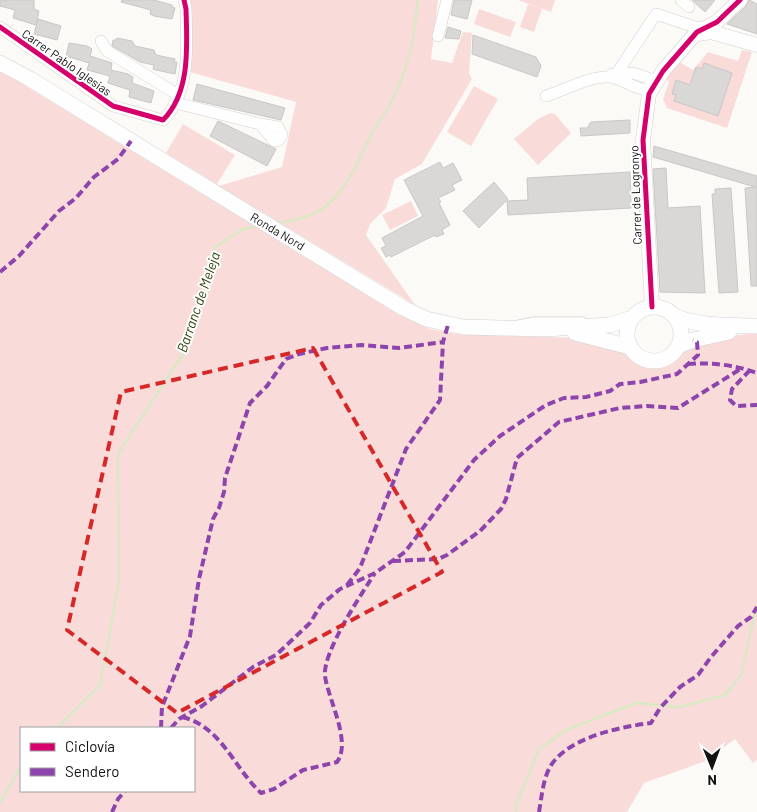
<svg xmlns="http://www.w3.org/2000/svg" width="757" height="812" viewBox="0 0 757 812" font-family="Barlow,sans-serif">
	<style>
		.green { fill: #f9dcda; fill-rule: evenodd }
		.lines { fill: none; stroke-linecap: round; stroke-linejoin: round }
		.stream { stroke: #dae9c3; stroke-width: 2.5 }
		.building { fill: #dad8d6; stroke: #c8c7c5 }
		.service-casing { stroke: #d3d1cf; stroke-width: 7 }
		.minor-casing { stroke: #d3d1cf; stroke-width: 12 }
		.tertiary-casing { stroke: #d3d1cf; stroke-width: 15 }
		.secondary-casing { stroke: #d3d1cf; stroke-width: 16 }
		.service { stroke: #fffefe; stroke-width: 5.5 }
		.minor { stroke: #fffefe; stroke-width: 11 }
		.tertiary { stroke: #fffefe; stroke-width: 14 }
		.secondary { stroke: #fffefe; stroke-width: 15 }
		.quiet { stroke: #8e44ad; stroke-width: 4; stroke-dasharray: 8 4; stroke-linecap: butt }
		.cycleway-casing { stroke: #fff; stroke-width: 8 }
		.cycleway { stroke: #d6006c; stroke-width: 5 }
		.marked { fill: none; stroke: #d62828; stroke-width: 4; stroke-dasharray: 10 6; stroke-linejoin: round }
		.labels { text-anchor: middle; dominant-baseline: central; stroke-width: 4; stroke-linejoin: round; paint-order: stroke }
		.street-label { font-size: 12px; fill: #121110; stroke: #fff }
		.water-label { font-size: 14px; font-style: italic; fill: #2f4309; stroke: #fff }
	</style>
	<rect width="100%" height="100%" fill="#fcfaf7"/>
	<path class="green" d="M189 0H438L431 59 452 63 463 32 472 33 469 73 472 79 422 164 395 179 386 208 370 224 366 235 415 305 219 186 282 167 296 102 190 72 191 5Z
		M518 0H555L551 12Z
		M528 4 542 9 534 32 520 27Z
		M479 9 516 22 510 37 474 24Z
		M742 50 752 52 727 128 667 108 663 99 669 82 665 78 675 63H681L693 70 708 52 738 61Z
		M0 70 301 255 409 319 430 329 456 334 580 338 624 350 642 364 655 366 667 363 687 347 731 336 757 333V760L753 763 735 739 706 761 644 783 627 812H0ZM21 728H194V791H21Z
		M474 86 498 99 471 146 447 132Z
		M550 113 555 114 571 133 538 165 514 139 538 119Z
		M183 124 235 155 217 184 166 153Z
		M411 201 418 216 390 230 382 215Z"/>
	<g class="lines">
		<path class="stream" d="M276 223C292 221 314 217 326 206 348 188 357 163 369 139 374 127 383 117 389 106 408 73 414 37 418 0
			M57 728 100 685 119 582 118 454 184 352 214 248 243 229 258 226
			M0 802 21 766
			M516 812V805L539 749 566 730 636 703 680 707 725 695 741 675 754 617 757 611"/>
	</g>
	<path class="building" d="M0 0H34V9L39 11 36 25 13 18 15 10 0 6Z
		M122 0H154L172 5V7L175 8 172 19 154 16 150 14 151 10 121 2Z
		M454 0H472L467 19 451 15Z
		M692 0H715L705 12Z
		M749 0 757 4V34L727 24 746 6Z
		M38 19 61 26 57 40 34 34Z
		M448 27 461 31 459 39 445 38Z
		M473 35 536 57 541 66 537 77 472 54Z
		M117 38 132 41 135 46 154 50 156 55 175 59 174 62H177L175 74 156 70 153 69 154 65 140 62 112 46 113 40H116Z
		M69 43 87 46 92 49 90 56 112 63 111 70 128 74 133 77 132 83 154 91 151 103 129 97 130 90 108 83 110 76 87 70 89 63 66 56Z
		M704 63 732 73 718 116 674 101 676 95 672 94 676 80 690 85 696 67 702 69Z
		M197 84 285 108 281 120 193 100Z
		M630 120V133L581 136 580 128H587L591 122Z
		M218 121 276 149 267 166 210 136Z
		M654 146 757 176V286H751L745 188 755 187 653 157Z
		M440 162 443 168 453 163 462 180 452 185 455 190 438 198 441 202 439 203 450 225 442 230 444 234 436 237 435 235 391 257 390 255 386 257 381 248 386 246 382 238 423 216 404 180Z
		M666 168 668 208 700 206 705 293 660 292 653 169Z
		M630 172 631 208 508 215 507 201 528 200 527 178Z
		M494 182 508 199 479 228 463 211Z
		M731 188 738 292 719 293 712 194H715V189Z"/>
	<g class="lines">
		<defs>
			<path id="service" d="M514 324 534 320H583"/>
			<path id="minor" d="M681 0 689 7
				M0 27 113 106 163 120C191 92 187 45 186 9L184 0
				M438 36 447 0
				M101 41 107 51 178 95
				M617 73 656 14 695 27 704 28
				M612 74 633 73 656 81
				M546 96C565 90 589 76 609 77 624 78 637 93 652 88
				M176 103 260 124 274 141 279 140 282 135 278 127 260 124"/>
			<path id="tertiary" d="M698 34 711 32 757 45
				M652 307 643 140 649 94 663 71 697 32 717 22 740 0"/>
			<path id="secondary" d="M0 63 30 79 403 308 426 319 463 327 544 329 579 327 610 325 632 318
				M627 334a27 27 0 1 1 54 0a27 27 0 1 1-54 0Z
				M674 316C700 327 729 325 757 326
				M575 333 630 347
				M678 346 693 340 729 332"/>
		</defs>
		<use href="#service" class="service-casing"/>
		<use href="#minor" class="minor-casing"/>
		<use href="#tertiary" class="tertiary-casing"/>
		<use href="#secondary" class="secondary-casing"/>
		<use href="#service" class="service"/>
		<use href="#minor" class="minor"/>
		<use href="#tertiary" class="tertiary"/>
		<use href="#secondary" class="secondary"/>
		<path class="quiet" d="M0 272 19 256 59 211 76 198 94 177 118 159 131 141
			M688 364C711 362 735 365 757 373
			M750 370 732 389 730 400 736 406 757 405
			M393 561 438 559 447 555 480 531 501 509 506 499 517 458 559 422 620 408 647 406 678 408 742 368
			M347 585 360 568 406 449 440 400 443 342
			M182 717C221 726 234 768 261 793L274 789 303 770 337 762C352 742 328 699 325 676 322 653 362 593 375 573
			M161 728 162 707 190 636 199 579 213 519 219 508 224 492 225 478 250 403 267 386 286 359 299 354 327 348 361 345 399 348 443 342 448 325
			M171 728 179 719 202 706 253 667 276 655 310 623 321 605 340 589 375 573 405 552 474 460 500 436 546 405 564 398 586 397 610 391 620 384 640 382 677 374 698 355 697 342 693 340
			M112 812 118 799 125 791
			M539 812C542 796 543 773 555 760 576 736 620 727 651 723L660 708 680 687 698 675 711 657 738 626 751 617 757 607"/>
		<defs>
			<path id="cycleway" d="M0 27 113 106 163 120C191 92 187 45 186 9L184 0
				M652 307 643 140 649 94 663 71 697 32 717 22 740 0"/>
		</defs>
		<use href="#cycleway" class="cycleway-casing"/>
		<use href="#cycleway" class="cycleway"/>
	</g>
	<path class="marked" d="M313 348 442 572 177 713 67 630 121 392Z"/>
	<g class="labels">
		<g class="street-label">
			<text transform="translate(67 62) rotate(35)">Carrer Pablo Iglesias</text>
			<text transform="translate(635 195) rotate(-92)">Carrer de Logronyo</text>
			<text transform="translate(278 231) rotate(31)">Ronda Nord</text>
		</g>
		<g class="water-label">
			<text transform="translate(198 302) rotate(-71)">Barranc de Meleja</text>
		</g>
	</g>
	<rect x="20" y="727" width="175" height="65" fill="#ffffff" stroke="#a0a09f"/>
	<rect x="30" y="743" width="25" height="8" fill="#d6006c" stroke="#a0a09f"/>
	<text x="65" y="752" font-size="15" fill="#121110">Ciclovía</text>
	<rect x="30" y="768" width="25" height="8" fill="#8e44ad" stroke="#a0a09f"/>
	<text x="65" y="777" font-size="15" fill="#121110">Sendero</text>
	<g transform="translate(712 767) rotate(179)" stroke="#ffffff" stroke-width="4" paint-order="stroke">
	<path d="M0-4L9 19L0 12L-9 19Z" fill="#121110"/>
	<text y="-8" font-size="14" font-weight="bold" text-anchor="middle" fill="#121110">N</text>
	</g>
</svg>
